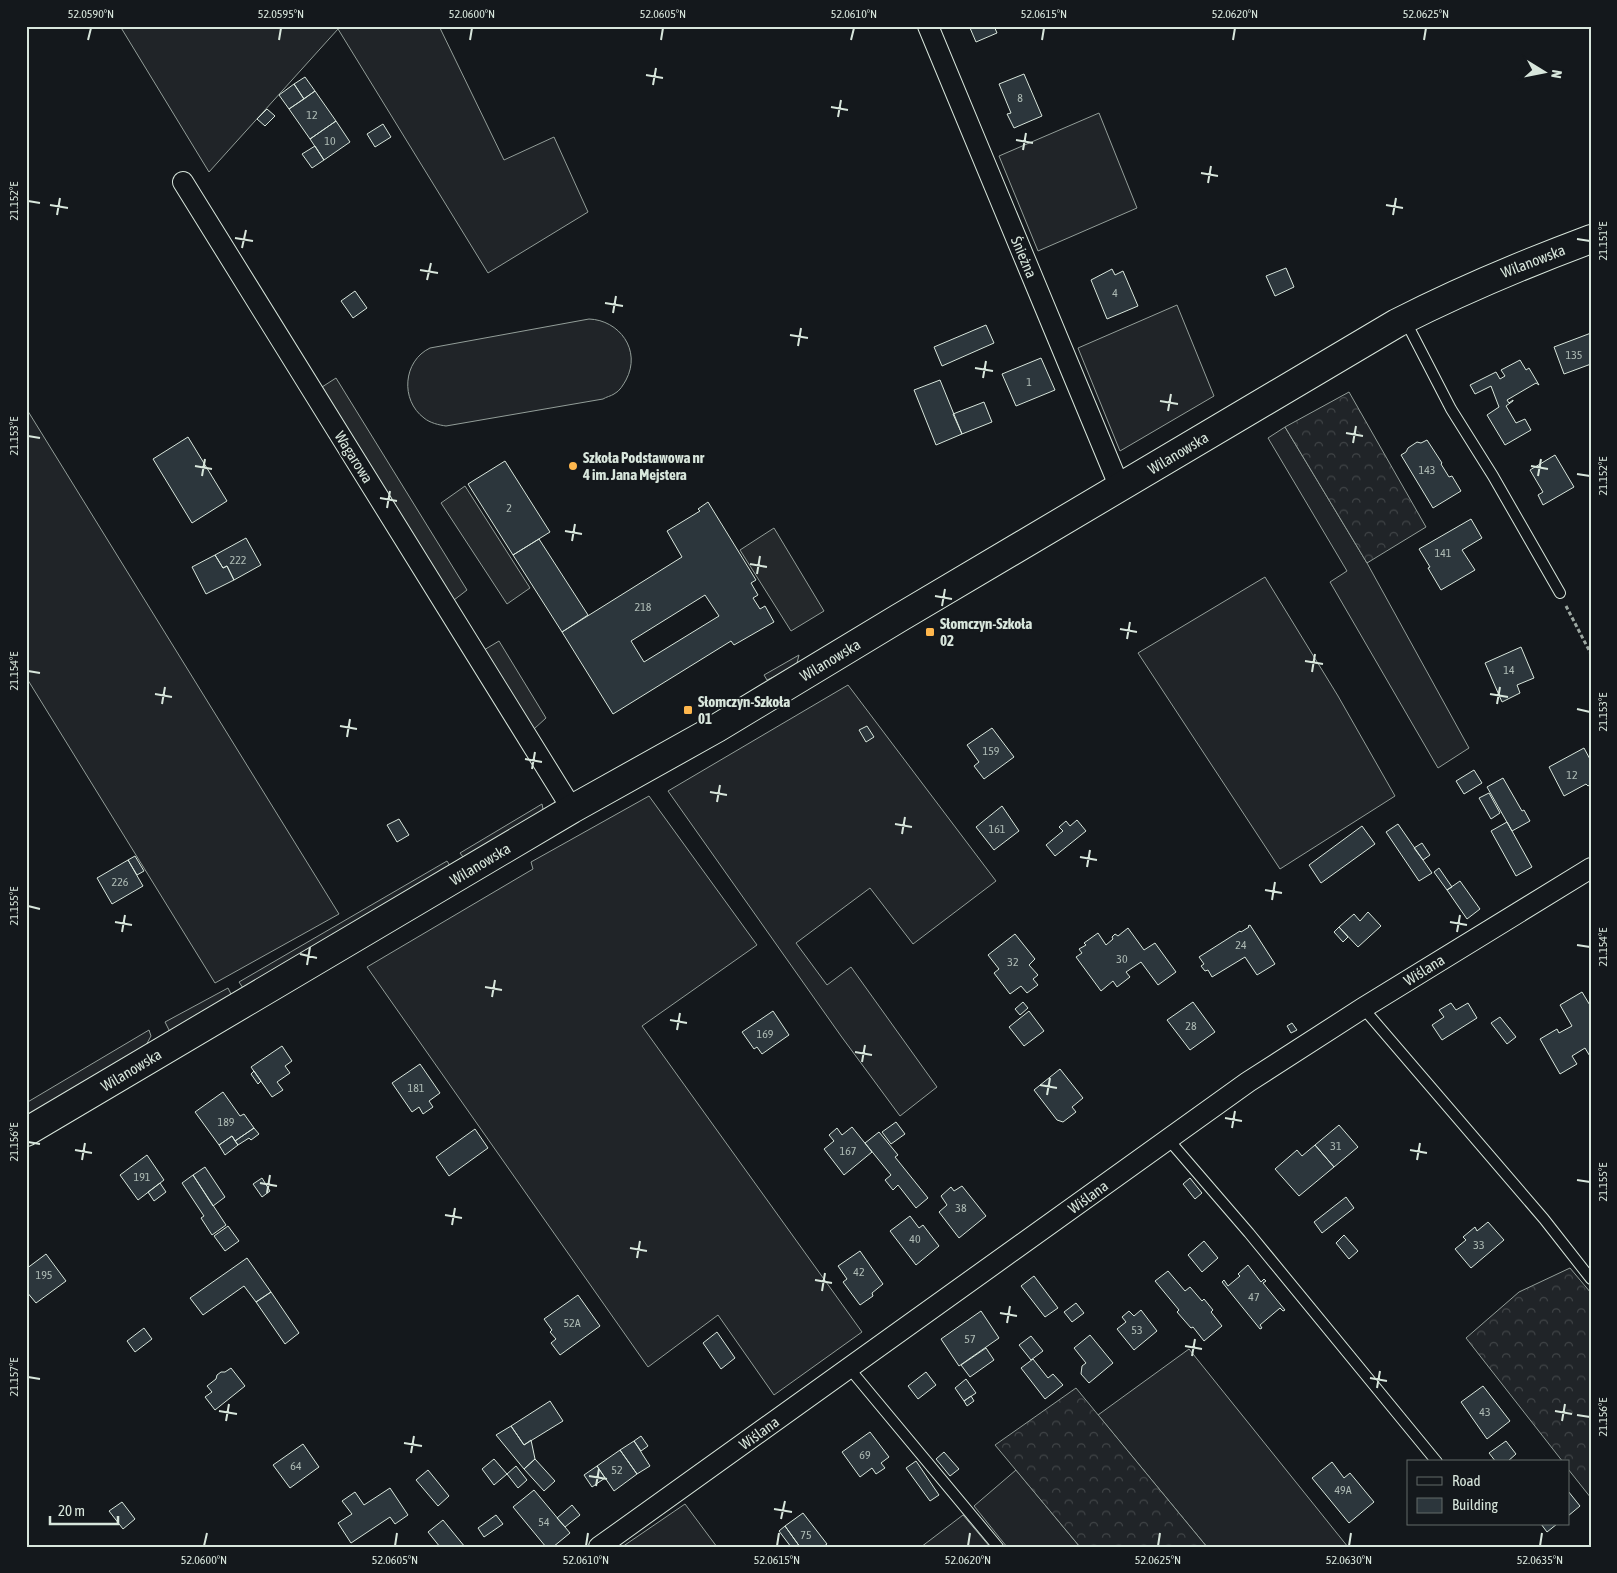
<svg xmlns="http://www.w3.org/2000/svg" width="1617" height="1573" viewBox="0 0 1617 1573" font-family="'Asap Condensed',sans-serif">
	<style>
		.grass { fill: #202428; stroke: #939e99 }
		.forest { fill: url(#forest-crowns); stroke: #939e99 }
		.parking { fill: #24282b; stroke: #939e99 }
		.building { fill: #2c363c; stroke: #d8e6dc; fill-rule: evenodd }
		.lines { fill: none; stroke-linecap: round; stroke-linejoin: round }
		.lane-casing { stroke: #d8e6dc; stroke-width: 12 }
		.street-casing { stroke: #d8e6dc; stroke-width: 22 }
		.secondary-casing { stroke: #d8e6dc; stroke-width: 30 }
		.path { stroke: #9da8a2; stroke-width: 3; stroke-dasharray: 4 2.5; stroke-linecap: butt }
		.lane { stroke: #14181c; stroke-width: 10 }
		.street { stroke: #14181c; stroke-width: 20 }
		.secondary { stroke: #14181c; stroke-width: 28 }
		.ticks { fill: none; stroke: #d8e6dc; stroke-width: 2 }
		.poi-dot { fill: #ffb74d; stroke: #14181c; stroke-width: 2 }
		.labels { text-anchor: middle; dominant-baseline: central; stroke-width: 4; stroke-linejoin: round; paint-order: stroke }
		.number-label { font-size: 12px; fill: #adbab4 }
		.street-label { font-size: 15px; fill: #d8e6dc; stroke: #14181c }
		.poi-label { font-size: 15px; font-weight: bold; fill: #d8e6dc; stroke: #14181c; text-anchor: start }
		.neatline { fill: none; stroke: #d8e6dc; stroke-width: 2 }
		.ticks-label { font-size: 12px; text-anchor: middle; fill: #d8e6dc }
	</style>
	<defs>
		<pattern id="forest-crowns" width="20" height="18" patternUnits="userSpaceOnUse" patternTransform="scale(1.25)"><rect width="20" height="18" fill="#202428"/><path d="M2 6a3 3 0 1 1 6 0M12 15a3 3 0 1 1 6 0" fill="none" stroke="#404447"/></pattern>
	</defs>
	<rect width="100%" height="100%" fill="#14181c"/>
	<path class="grass" d="M120 26H439L504 160 554 137 588 212 488 273 338 29 209 172Z
		M1099 113 1137 208 1038 251 999 156Z
		M1177 305 1214 396 1120 451 1078 348Z
		M589 319C619 320 642 350 626 380 623 385 620 391 614 394 611 396 606 397 603 399L446 426C439 425 430 423 424 418 400 400 403 361 430 348Z
		M26 408 339 914 215 983 26 677Z
		M1285 427 1367 563 1469 748 1438 768 1330 582 1347 571 1268 438Z
		M1265 577 1338 696 1395 796 1280 869 1138 653Z
		M799 655 796 667 767 680 764 675Z
		M848 685 996 881 913 944 870 888 796 943 827 985 851 967 937 1087 900 1116 841 1036 668 791Z
		M649 796 757 945 642 1026 862 1332 774 1395 718 1315 648 1367 367 967 533 869 531 862Z
		M542 804 543 809 542 815 463 857 460 853Z
		M447 861 449 864 448 870 243 988 239 982Z
		M228 988 232 996 170 1032 165 1022Z
		M149 1030 151 1036 145 1047 26 1118V1103Z
		M1189 1349 1348 1547H1207L1098 1415Z
		M1016 1470 1080 1547H1007L974 1506Z
		M685 1504 717 1547H622Z
		M963 1515 990 1547H921Z"/>
	<path class="forest" d="M1349 392 1426 527 1367 563 1285 427Z
		M1570 1268 1591 1293V1498L1568 1469V1462H1563L1466 1338 1519 1292Z
		M1076 1388 1207 1547H1080L995 1445Z"/>
	<path class="parking" d="M336 378 467 590 454 600 322 387Z
		M465 486 530 588 507 604 441 503Z
		M774 528 824 611 791 631 740 550Z
		M499 641 546 718 534 729 484 650Z"/>
	<path class="building" d="M975 26H994L997 33 976 42 970 28Z
		M1024 74 1042 116 1014 128 1007 114 1011 113 999 84Z
		M305 77 315 91 304 99 294 84Z
		M294 84 304 99 289 109 279 95Z
		M315 91 336 121 310 139 289 109Z
		M267 109 275 116 265 126 257 119Z
		M336 121 350 142 324 160 310 139Z
		M383 124 391 137 375 147 367 134Z
		M315 146 324 160 312 168 302 154Z
		M1286 268 1294 287 1275 296 1266 276Z
		M1112 269 1115 275 1123 271 1138 306 1107 319 1091 280Z
		M355 291 367 308 353 318 341 301Z
		M986 325 994 343 942 366 934 347Z
		M1591 333V364L1564 374 1554 347Z
		M1041 358 1055 390 1016 406 1002 374Z
		M1520 360 1526 370 1529 368 1539 385 1536 383 1507 400 1509 403 1513 400V401L1506 406 1516 423 1525 419 1531 430 1505 445 1487 415 1499 407 1491 386 1475 394 1470 385 1496 372 1500 379 1505 376 1501 370Z
		M940 380 962 434 936 445 914 390Z
		M984 402 992 422 962 434 953 414Z
		M188 437 227 501 192 523 153 459Z
		M1427 440 1442 463 1441 464 1449 477 1452 476 1461 491 1433 508 1401 455 1406 452 1408 448 1417 442 1421 443Z
		M1555 455 1574 487 1543 505 1538 495 1543 492 1530 470Z
		M505 461 550 532 513 555 468 484Z
		M708 502 756 580 751 583 758 595 753 598 760 609 765 606 774 622 734 645 731 641 613 714 562 632 682 557 667 531 700 511 698 509ZM705 595 719 616 644 662 631 641Z
		M1471 519 1482 538 1462 550 1475 570 1441 590 1428 568 1430 567 1419 549Z
		M246 538 261 565 234 580 227 566 223 568 215 555Z
		M539 539 588 615 562 632 513 555Z
		M215 555 223 568 227 566 234 580 206 594 192 567Z
		M1521 647 1534 678 1517 685 1520 693 1502 702 1485 663Z
		M867 726 874 737 866 742 859 730Z
		M992 728 1014 757 984 779 974 766 979 762 967 745Z
		M1584 748 1591 761V784L1588 786 1586 784 1564 796 1549 767Z
		M1474 770 1482 783 1464 794 1456 781Z
		M1503 778 1522 811 1524 810 1530 821 1512 831 1487 787Z
		M1489 793 1500 813 1491 819 1479 798Z
		M1002 806 1019 831 994 850 976 827Z
		M399 819 409 835 397 842 387 825Z
		M1077 820 1086 831 1055 856 1046 845 1063 831 1059 827 1066 821 1070 826Z
		M1507 822 1532 867 1516 876 1491 831Z
		M1398 824 1432 873 1419 881 1386 832Z
		M1362 826 1375 844 1321 883 1309 865Z
		M1422 843 1430 855 1423 860 1414 848Z
		M135 856 144 871 137 875 128 860Z
		M128 860 143 886 112 904 97 878Z
		M1439 868 1452 887 1447 890 1434 872Z
		M1460 881 1480 909 1467 919 1447 890Z
		M1368 912 1381 926 1358 947 1339 927 1354 914 1360 921Z
		M1250 925 1275 964 1257 975 1245 957 1212 977 1208 970 1205 971 1201 966 1204 964 1199 957 1240 931 1241 932 1249 927 1248 926Z
		M1339 927 1348 937 1343 942 1334 932Z
		M1128 928 1144 950 1155 943 1176 972 1158 985 1141 962 1126 972 1130 977 1117 987 1113 981 1101 991 1076 957 1082 953 1079 949 1086 945 1084 943 1098 933 1106 945 1113 939 1112 937 1115 934 1118 936Z
		M1015 934 1035 959 1029 965 1038 975 1033 979 1038 985 1027 993 1021 986 1010 994 994 973 999 969 988 955Z
		M1582 992 1591 1007V1058L1585 1048 1572 1056 1577 1064 1560 1074 1540 1039 1557 1029 1559 1033 1572 1026 1560 1005Z
		M1023 1002 1028 1008 1020 1015 1015 1009Z
		M1193 1002 1215 1032 1190 1050 1167 1020Z
		M1451 1003 1456 1010 1468 1003 1477 1018 1442 1040 1432 1025 1444 1017 1439 1010Z
		M773 1011 789 1035 762 1054 757 1047 754 1049 742 1032Z
		M1029 1011 1044 1031 1024 1046 1009 1027Z
		M1500 1017 1516 1037 1507 1044 1491 1023Z
		M1292 1023 1297 1030 1291 1033 1287 1026Z
		M282 1046 292 1061 285 1066 290 1073 277 1082 283 1090 272 1097 251 1067Z
		M420 1064 440 1093 429 1101 433 1107 423 1114 419 1107 412 1112 392 1083Z
		M1060 1069 1083 1098 1072 1107 1076 1112 1063 1122 1057 1120 1034 1090Z
		M254 1071 261 1081 258 1084 251 1074Z
		M223 1092 240 1116 244 1114 254 1128 235 1141 232 1136 219 1145 195 1112Z
		M896 1122 905 1134 891 1144 882 1132Z
		M1339 1125 1358 1147 1334 1167 1315 1145Z
		M852 1127 872 1152 844 1175 824 1149 834 1141 829 1135 837 1128 842 1135Z
		M254 1128 259 1134 251 1140 249 1138 238 1145 235 1141Z
		M475 1129 488 1148 449 1176 436 1157Z
		M879 1132 898 1155 895 1157 928 1198 916 1208 898 1185 893 1190 885 1180 891 1175 865 1143Z
		M232 1136 238 1145 225 1155 219 1145Z
		M1315 1145 1334 1167 1299 1196 1275 1169 1297 1150 1302 1156Z
		M147 1155 164 1180 138 1200 120 1175Z
		M205 1167 225 1197 213 1206 193 1175Z
		M193 1175 226 1225 212 1235 201 1218 204 1216 182 1183Z
		M262 1178 270 1191 262 1197 253 1184Z
		M1190 1178 1202 1193 1195 1199 1183 1184Z
		M160 1183 166 1192 154 1201 148 1192Z
		M962 1186 986 1216 959 1238 939 1212 947 1205 941 1196 951 1187 954 1191Z
		M1346 1197 1354 1208 1322 1233 1314 1222Z
		M910 1216 919 1228 923 1225 939 1246 916 1265 890 1231Z
		M1488 1222 1504 1240 1471 1268 1455 1249 1466 1240 1463 1237 1475 1227 1477 1231Z
		M228 1226 239 1241 225 1251 214 1236Z
		M1344 1235 1358 1251 1349 1259 1336 1243Z
		M1204 1241 1218 1258 1202 1272 1188 1255Z
		M860 1251 883 1284 872 1293 873 1296 860 1305 843 1282 847 1279 838 1266Z
		M46 1254 66 1281 36 1303 26 1291V1269Z
		M247 1258 271 1292 256 1302 244 1286 203 1315 190 1298Z
		M1248 1265 1261 1282 1264 1279 1266 1281 1263 1283 1285 1310 1283 1311 1280 1308 1260 1325 1262 1328 1260 1329 1222 1282 1224 1280 1228 1286 1240 1276 1238 1274Z
		M1168 1271 1185 1291 1190 1287 1202 1301 1204 1299 1213 1310 1211 1312 1222 1326 1204 1341 1193 1327 1191 1328 1177 1312 1179 1310 1155 1281Z
		M1034 1276 1058 1308 1045 1317 1021 1286Z
		M271 1292 299 1333 285 1344 256 1302Z
		M578 1295 600 1326 560 1355 551 1343 556 1339 550 1332 552 1330 544 1319Z
		M1076 1303 1084 1313 1072 1322 1064 1312Z
		M1141 1310 1157 1331 1134 1350 1117 1329 1126 1322 1122 1317 1129 1311 1134 1316Z
		M981 1311 999 1338 959 1366 941 1339Z
		M144 1328 152 1339 135 1352 127 1341Z
		M717 1332 735 1358 721 1369 703 1343Z
		M1090 1335 1113 1363 1089 1383 1081 1374 1082 1366 1086 1363 1074 1348Z
		M1031 1336 1043 1351 1031 1360 1019 1345Z
		M986 1348 994 1360 970 1377 961 1365Z
		M1033 1359 1048 1378 1053 1374 1063 1385 1045 1399 1021 1368Z
		M231 1368 245 1386 215 1410 205 1397 212 1392 207 1386 216 1379 217 1375 221 1372H225Z
		M926 1372 936 1385 918 1399 908 1386Z
		M966 1379 976 1393 964 1401 955 1388Z
		M1483 1386 1510 1421 1487 1439 1461 1402Z
		M971 1396 974 1401 967 1406 964 1401Z
		M550 1401 563 1421 524 1445 511 1426Z
		M511 1426 524 1445 531 1440 535 1459 524 1469 496 1435Z
		M870 1432 889 1457 881 1463 885 1468 876 1474 872 1468 860 1477 842 1452Z
		M641 1436 648 1446 641 1451 634 1441Z
		M634 1441 650 1466 637 1474 620 1450Z
		M1506 1441 1516 1454 1507 1462H1496L1489 1453Z
		M303 1444 319 1467 290 1488 273 1465Z
		M620 1450 637 1474 614 1491 597 1466Z
		M944 1452 959 1469 950 1476 936 1459Z
		M494 1459 507 1474 494 1485 482 1469Z
		M535 1459 555 1481 544 1491 524 1469Z
		M916 1461 939 1495 930 1501 906 1468Z
		M1332 1462 1344 1478 1350 1473 1374 1502 1349 1523 1312 1478Z
		M516 1466 527 1480 518 1488 507 1474Z
		M597 1466 605 1478 592 1487 584 1475Z
		M428 1470 449 1496 438 1506 416 1480Z
		M390 1488 408 1515 395 1524 390 1517 351 1543 338 1523 352 1514 342 1501 355 1492 364 1505Z
		M534 1490 570 1533 553 1547H546L513 1507Z
		M1568 1491 1580 1506 1568 1516Z
		M122 1502 135 1519 123 1529 109 1511Z
		M572 1505 580 1515 565 1527 557 1518Z
		M803 1513 827 1544 823 1547H800L785 1526Z
		M496 1515 503 1524 484 1537 478 1528Z
		M443 1520 465 1547H440L428 1532Z
		M1541 1524H1557L1547 1532Z
		M785 1526 800 1547H791L779 1531Z"/>
	<g class="lines">
		<defs>
			<path id="lane" d="M1405 320 1451 409 1493 476 1560 593
				M1363 1008 1544 1219 1591 1279
				M1168 1139 1249 1233 1437 1462
				M849 1368 998 1547"/>
			<path id="street" d="M928 26 1120 488
				M183 182 572 809
				M599 1547 1248 1082 1363 1008 1591 868"/>
			<path id="secondary" d="M26 1132 572 809 717 728 899 618 1397 323C1460 291 1524 264 1591 239"/>
		</defs>
		<use href="#lane" class="lane-casing"/>
		<use href="#street" class="street-casing"/>
		<use href="#secondary" class="secondary-casing"/>
		<path class="path" d="M1566 606 1591 654"/>
		<use href="#lane" class="lane"/>
		<use href="#street" class="street"/>
		<use href="#secondary" class="secondary"/>
	</g>
	<path class="ticks" d="M88 40 91 28M279 40 281 28M470 40 472 28M661 40 663 28M851 40 854 28M1042 40 1044 28M1233 40 1235 28M1424 40 1426 28M646 75 663 78M653 85 656 68M831 107 848 110M838 117 841 100M1016 140 1033 143M1023 150 1026 133M1201 173 1218 176M1208 183 1211 166M28 201 40 203M50 205 68 208M1386 205 1403 208M57 215 60 198M1393 215 1396 198M235 238 253 241M1577 239 1590 241M242 248 246 230M420 270 438 273M427 280 431 263M605 303 623 306M613 313 616 296M790 335 808 338M798 346 801 328M975 368 993 371M983 378 986 361M1160 401 1178 404M1168 411 1171 394M1346 433 1363 436M28 436 40 438M1353 443 1356 426M195 466 212 469M1531 466 1548 469M1577 474 1590 476M202 476 205 459M1538 476 1541 459M380 498 397 501M387 508 390 491M565 531 582 534M572 541 575 524M750 564 767 567M757 574 760 556M935 596 952 599M942 606 945 589M1120 629 1137 632M1127 639 1130 622M1305 661 1323 664M28 671 40 673M1312 672 1315 654M155 694 172 697M1490 694 1508 697M162 704 165 687M1497 704 1500 687M1577 709 1590 712M340 726 357 729M347 737 350 719M525 759 542 762M532 769 535 752M710 792 727 795M717 802 720 785M895 824 912 827M902 834 905 817M1080 857 1097 860M1087 867 1090 850M1265 890 1282 893M1272 900 1275 882M28 906 40 909M115 922 132 925M1450 922 1467 925M122 932 125 915M1457 932 1460 915M1577 945 1590 947M300 954 317 958M307 965 310 947M485 987 502 990M492 997 495 980M670 1020 687 1023M677 1030 680 1013M855 1052 872 1055M862 1062 865 1045M1040 1085 1057 1088M1047 1095 1050 1078M1225 1118 1242 1121M1232 1128 1235 1111M28 1142 40 1144M75 1150 92 1153M1410 1150 1427 1153M82 1160 85 1143M1417 1160 1420 1143M1577 1180 1590 1182M260 1183 277 1186M267 1193 270 1175M445 1215 462 1218M452 1225 455 1208M630 1248 647 1251M637 1258 640 1241M815 1280 832 1283M822 1291 825 1273M1000 1313 1017 1316M1007 1323 1010 1306M1185 1346 1202 1349M1192 1356 1195 1339M28 1377 40 1379M1370 1378 1387 1381M1377 1388 1380 1371M219 1411 237 1414M1555 1411 1572 1414M1577 1415 1590 1417M226 1421 229 1404M1562 1421 1565 1404M404 1443 422 1446M411 1453 414 1436M589 1476 607 1479M596 1486 599 1469M774 1509 792 1512M781 1519 785 1501M204 1546 207 1533M395 1546 397 1533M586 1546 588 1533M777 1546 779 1533M968 1546 970 1533M1158 1546 1160 1533M1349 1546 1351 1533M1540 1546 1542 1533"/>
	<g class="poi-dot">
		<circle cx="573" cy="466" r="5"/>
		<rect x="925" y="627" width="10" height="10" rx="2.5"/>
		<rect x="683" y="705" width="10" height="10" rx="2.5"/>
	</g>
	<g class="labels">
		<g class="number-label">
			<text x="1020" y="98">8</text>
			<text x="312" y="115">12</text>
			<text x="330" y="141">10</text>
			<text x="1115" y="293">4</text>
			<text x="1574" y="355">135</text>
			<text x="1029" y="382">1</text>
			<text x="1427" y="470">143</text>
			<text x="509" y="508">2</text>
			<text x="1443" y="553">141</text>
			<text x="238" y="560">222</text>
			<text x="643" y="607">218</text>
			<text x="1509" y="670">14</text>
			<text x="991" y="751">159</text>
			<text x="1572" y="775">12</text>
			<text x="997" y="829">161</text>
			<text x="120" y="882">226</text>
			<text x="1241" y="945">24</text>
			<text x="1122" y="959">30</text>
			<text x="1013" y="962">32</text>
			<text x="1191" y="1026">28</text>
			<text x="765" y="1034">169</text>
			<text x="416" y="1088">181</text>
			<text x="226" y="1122">189</text>
			<text x="1336" y="1146">31</text>
			<text x="848" y="1151">167</text>
			<text x="142" y="1177">191</text>
			<text x="961" y="1208">38</text>
			<text x="915" y="1239">40</text>
			<text x="1479" y="1245">33</text>
			<text x="859" y="1272">42</text>
			<text x="44" y="1275">195</text>
			<text x="1254" y="1297">47</text>
			<text x="572" y="1323">52A</text>
			<text x="1137" y="1330">53</text>
			<text x="970" y="1339">57</text>
			<text x="1485" y="1412">43</text>
			<text x="865" y="1455">69</text>
			<text x="296" y="1466">64</text>
			<text x="617" y="1470">52</text>
			<text x="1343" y="1490">49A</text>
			<text x="544" y="1522">54</text>
			<text x="806" y="1535">75</text>
		</g>
		<g class="street-label">
			<text transform="translate(1024 257) rotate(67)">Śnieżna</text>
			<text transform="translate(1533 261) rotate(-21)">Wilanowska</text>
			<text transform="translate(1178 453) rotate(-31)">Wilanowska</text>
			<text transform="translate(354 457) rotate(58)">Wagarowa</text>
			<text transform="translate(830 660) rotate(-31)">Wilanowska</text>
			<text transform="translate(480 864) rotate(-31)">Wilanowska</text>
			<text transform="translate(1424 970) rotate(-32)">Wiślana</text>
			<text transform="translate(131 1070) rotate(-31)">Wilanowska</text>
			<text transform="translate(1088 1197) rotate(-36)">Wiślana</text>
			<text transform="translate(759 1433) rotate(-36)">Wiślana</text>
		</g>
		<g class="poi-label">
			<text x="583" y="457">Szkoła Podstawowa nr<tspan x="583" dy="17">4 im. Jana Mejstera</tspan></text>
			<text x="940" y="623">Słomczyn-Szkoła<tspan x="940" dy="17">02</tspan></text>
			<text x="698" y="701">Słomczyn-Szkoła<tspan x="698" dy="17">01</tspan></text>
		</g>
	</g>
	<rect width="1617" height="1573" fill="none" stroke="#14181c" stroke-width="55"/>
	<rect x="1407" y="1460" width="162" height="65" fill="#14181c" stroke="#626a69"/>
	<rect x="1417" y="1477" width="25" height="8" fill="#14181c" stroke="#626a69"/>
	<text x="1452" y="1486" font-size="15" fill="#d8e6dc">Road</text>
	<rect x="1417" y="1498" width="25" height="15" fill="#2c363c" stroke="#626a69"/>
	<text x="1452" y="1510" font-size="15" fill="#d8e6dc">Building</text>
	<g transform="translate(1544 72) rotate(100)" stroke="#14181c" stroke-width="4" paint-order="stroke">
	<path d="M0-4L9 19L0 12L-9 19Z" fill="#d8e6dc"/>
	<text y="-8" font-size="14" font-weight="bold" text-anchor="middle" fill="#d8e6dc">N</text>
	</g>
	<path d="M50 1516v8h68v-8" fill="none" stroke="#d8e6dc" stroke-width="2.5"/>
	<text x="58" y="1516" font-size="15" fill="#d8e6dc" stroke="#14181c" stroke-width="4" paint-order="stroke">20 m</text>
	<rect x="28" y="28" width="1562" height="1518" class="neatline"/>
	<g class="ticks-label">
		<text x="91" y="18">52.0590°N</text>
		<text x="281" y="18">52.0595°N</text>
		<text x="472" y="18">52.0600°N</text>
		<text x="663" y="18">52.0605°N</text>
		<text x="854" y="18">52.0610°N</text>
		<text x="1044" y="18">52.0615°N</text>
		<text x="1235" y="18">52.0620°N</text>
		<text x="1426" y="18">52.0625°N</text>
		<text transform="translate(14 201) rotate(-90)" y="4">21.152°E</text>
		<text transform="translate(1603 241) rotate(-90)" y="4">21.151°E</text>
		<text transform="translate(14 436) rotate(-90)" y="4">21.153°E</text>
		<text transform="translate(1603 476) rotate(-90)" y="4">21.152°E</text>
		<text transform="translate(14 671) rotate(-90)" y="4">21.154°E</text>
		<text transform="translate(1603 712) rotate(-90)" y="4">21.153°E</text>
		<text transform="translate(14 906) rotate(-90)" y="4">21.155°E</text>
		<text transform="translate(1603 947) rotate(-90)" y="4">21.154°E</text>
		<text transform="translate(14 1142) rotate(-90)" y="4">21.156°E</text>
		<text transform="translate(1603 1182) rotate(-90)" y="4">21.155°E</text>
		<text transform="translate(14 1377) rotate(-90)" y="4">21.157°E</text>
		<text transform="translate(1603 1417) rotate(-90)" y="4">21.156°E</text>
		<text x="204" y="1564">52.0600°N</text>
		<text x="395" y="1564">52.0605°N</text>
		<text x="586" y="1564">52.0610°N</text>
		<text x="777" y="1564">52.0615°N</text>
		<text x="968" y="1564">52.0620°N</text>
		<text x="1158" y="1564">52.0625°N</text>
		<text x="1349" y="1564">52.0630°N</text>
		<text x="1540" y="1564">52.0635°N</text>
	</g>
</svg>
